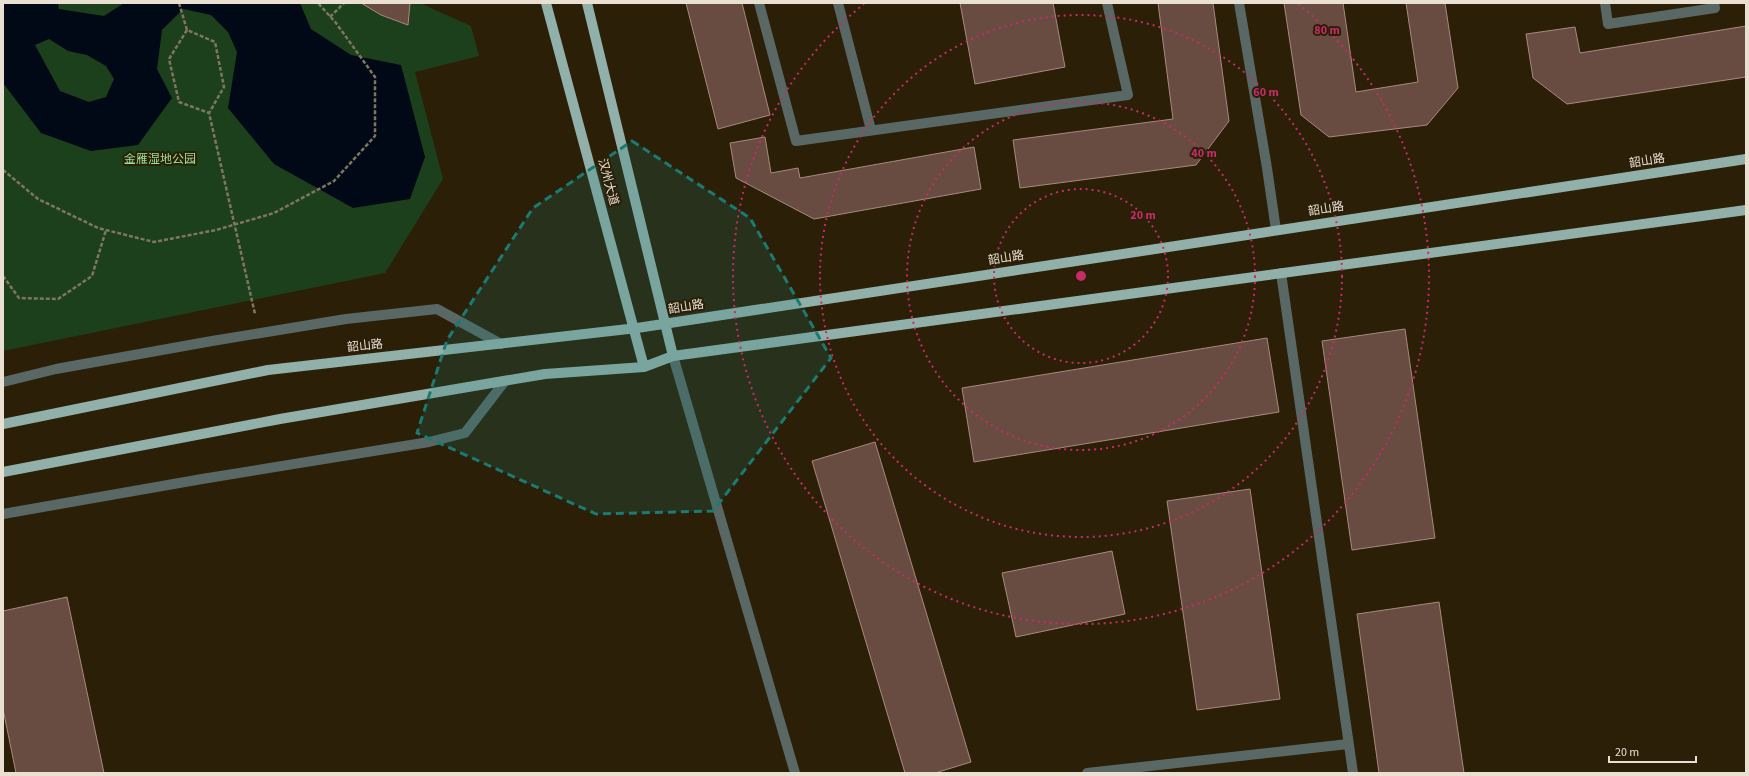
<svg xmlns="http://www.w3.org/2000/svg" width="1749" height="776" viewBox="0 0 1749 776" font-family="'Source Sans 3','Noto Sans SC',sans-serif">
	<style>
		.green { fill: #1c401c }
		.water { fill: #000915; fill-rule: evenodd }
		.building { fill: #684c42; stroke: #a8897e }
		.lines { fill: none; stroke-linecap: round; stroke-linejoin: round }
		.path { stroke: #7f7561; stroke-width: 2.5; stroke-dasharray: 4 2; stroke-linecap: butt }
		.minor { stroke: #596865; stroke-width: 10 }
		.major { stroke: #91b0a9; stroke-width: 10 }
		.marked { fill: #1a7b73; fill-opacity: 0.2; stroke: #1a7b73; stroke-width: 3; stroke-dasharray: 8 5; stroke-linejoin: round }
		.ring { fill: none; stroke: #c62c67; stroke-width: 2; stroke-dasharray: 2 4 }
		.labels { text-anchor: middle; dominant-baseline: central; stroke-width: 4; stroke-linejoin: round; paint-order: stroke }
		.park-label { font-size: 12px; fill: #9ae397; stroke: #2b1f07 }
		.street-label { font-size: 12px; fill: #e9e0d2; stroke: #2b1f07 }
		.centre { fill: #c62c67; stroke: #2b1f07; stroke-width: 2 }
		.ring-label { font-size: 12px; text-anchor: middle; font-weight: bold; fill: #c62c67; stroke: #2b1f07; stroke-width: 4; stroke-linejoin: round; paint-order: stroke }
	</style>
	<rect width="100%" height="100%" fill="#2b1f07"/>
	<path class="green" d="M3 3H420L471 26 479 56 415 72 443 179 385 273 3 351Z"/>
	<path class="water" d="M3 3H58L59 9 104 16 124 3H300L311 29 351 55 401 65 425 157 410 199 353 208 274 164 228 108 237 52 228 32 211 15 183 9 162 30 157 69 172 98 138 145 91 151 41 133 3 83ZM49 39 68 51 87 55 106 66 114 79 106 97 89 102 60 91 35 45Z"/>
	<path class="building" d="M361 3H410L408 25 381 15Z
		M686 3H742L770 115 718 129Z
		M960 3H1053L1065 67 975 84Z
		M1158 3H1213L1229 121 1196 165 1020 188 1013 140 1173 119Z
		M1284 3H1343L1356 92 1418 82 1406 3H1445L1458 88 1427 125 1329 137 1301 115Z
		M1746 26V77L1567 104 1533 78 1526 34 1575 27 1580 53Z
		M765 137 771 173 798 168 800 178 974 147 981 189 814 219 736 178 730 143Z
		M1405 329 1435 538 1352 550 1322 341Z
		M1267 338 1279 412 974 462 962 388Z
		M875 442 971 762 935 773H905L812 461Z
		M1250 489 1280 699 1197 710 1167 501Z
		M1112 551 1125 614 1016 637 1002 573Z
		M67 597 104 773H16L3 709V611Z
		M1439 602 1464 773H1379L1357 614Z"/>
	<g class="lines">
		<path class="path" d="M179 3 187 30 215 42 224 87 209 113 255 314
			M330 17 344 3
			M187 30 169 59 179 102 209 113
			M3 170 38 199 98 228 154 242 216 230 274 213 334 181 375 136V77L336 23 318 3
			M3 276 19 298 58 299 92 276 106 230"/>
		<path class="minor" d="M759 3 796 141 1128 95 1107 3
			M838 3 871 130
			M1239 3 1267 168 1276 230
			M1605 3 1608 24 1715 8 1714 3
			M1281 273 1353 773
			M673 356 795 773
			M3 382 56 369 212 341 346 319 437 309 501 344
			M3 514 202 479 429 442 465 433 505 381
			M1087 773 1348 744"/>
		<path class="major" d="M546 3 644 367
			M587 3 673 356
			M3 424 268 370 637 328 1746 159
			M3 472 280 419 545 374 644 367 673 356 1746 210"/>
	</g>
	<path class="marked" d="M632 141 750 218 831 358 713 511 596 514 417 433 447 340 533 208Z"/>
	<g class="ring">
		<circle cx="1081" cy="276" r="87"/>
		<circle cx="1081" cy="276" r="174"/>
		<circle cx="1081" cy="276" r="261"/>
		<path d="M1298 4A348 348 0 1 1 864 4"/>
	</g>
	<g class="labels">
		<g class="park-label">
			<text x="160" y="159">金雁湿地公园</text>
		</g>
		<g class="street-label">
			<text transform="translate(1647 161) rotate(-9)">韶山路</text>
			<text transform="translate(608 182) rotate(75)">汉州大道</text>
			<text transform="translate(1326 209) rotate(-9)">韶山路</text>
			<text transform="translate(1006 258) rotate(-9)">韶山路</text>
			<text transform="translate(686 307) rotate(-9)">韶山路</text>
			<text transform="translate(365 346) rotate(-6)">韶山路</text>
		</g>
	</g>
	<circle cx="1081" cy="276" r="6" class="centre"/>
	<g class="ring-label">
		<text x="1327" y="34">80 m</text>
		<text x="1266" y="96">60 m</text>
		<text x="1204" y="157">40 m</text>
		<text x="1143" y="219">20 m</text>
	</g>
	<rect width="1749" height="776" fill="none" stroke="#e9e0d2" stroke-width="8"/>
	<path d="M1609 756v6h87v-6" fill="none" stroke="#e9e0d2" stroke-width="2"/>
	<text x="1615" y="756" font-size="12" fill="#e9e0d2" stroke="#2b1f07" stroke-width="3" paint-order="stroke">20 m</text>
</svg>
